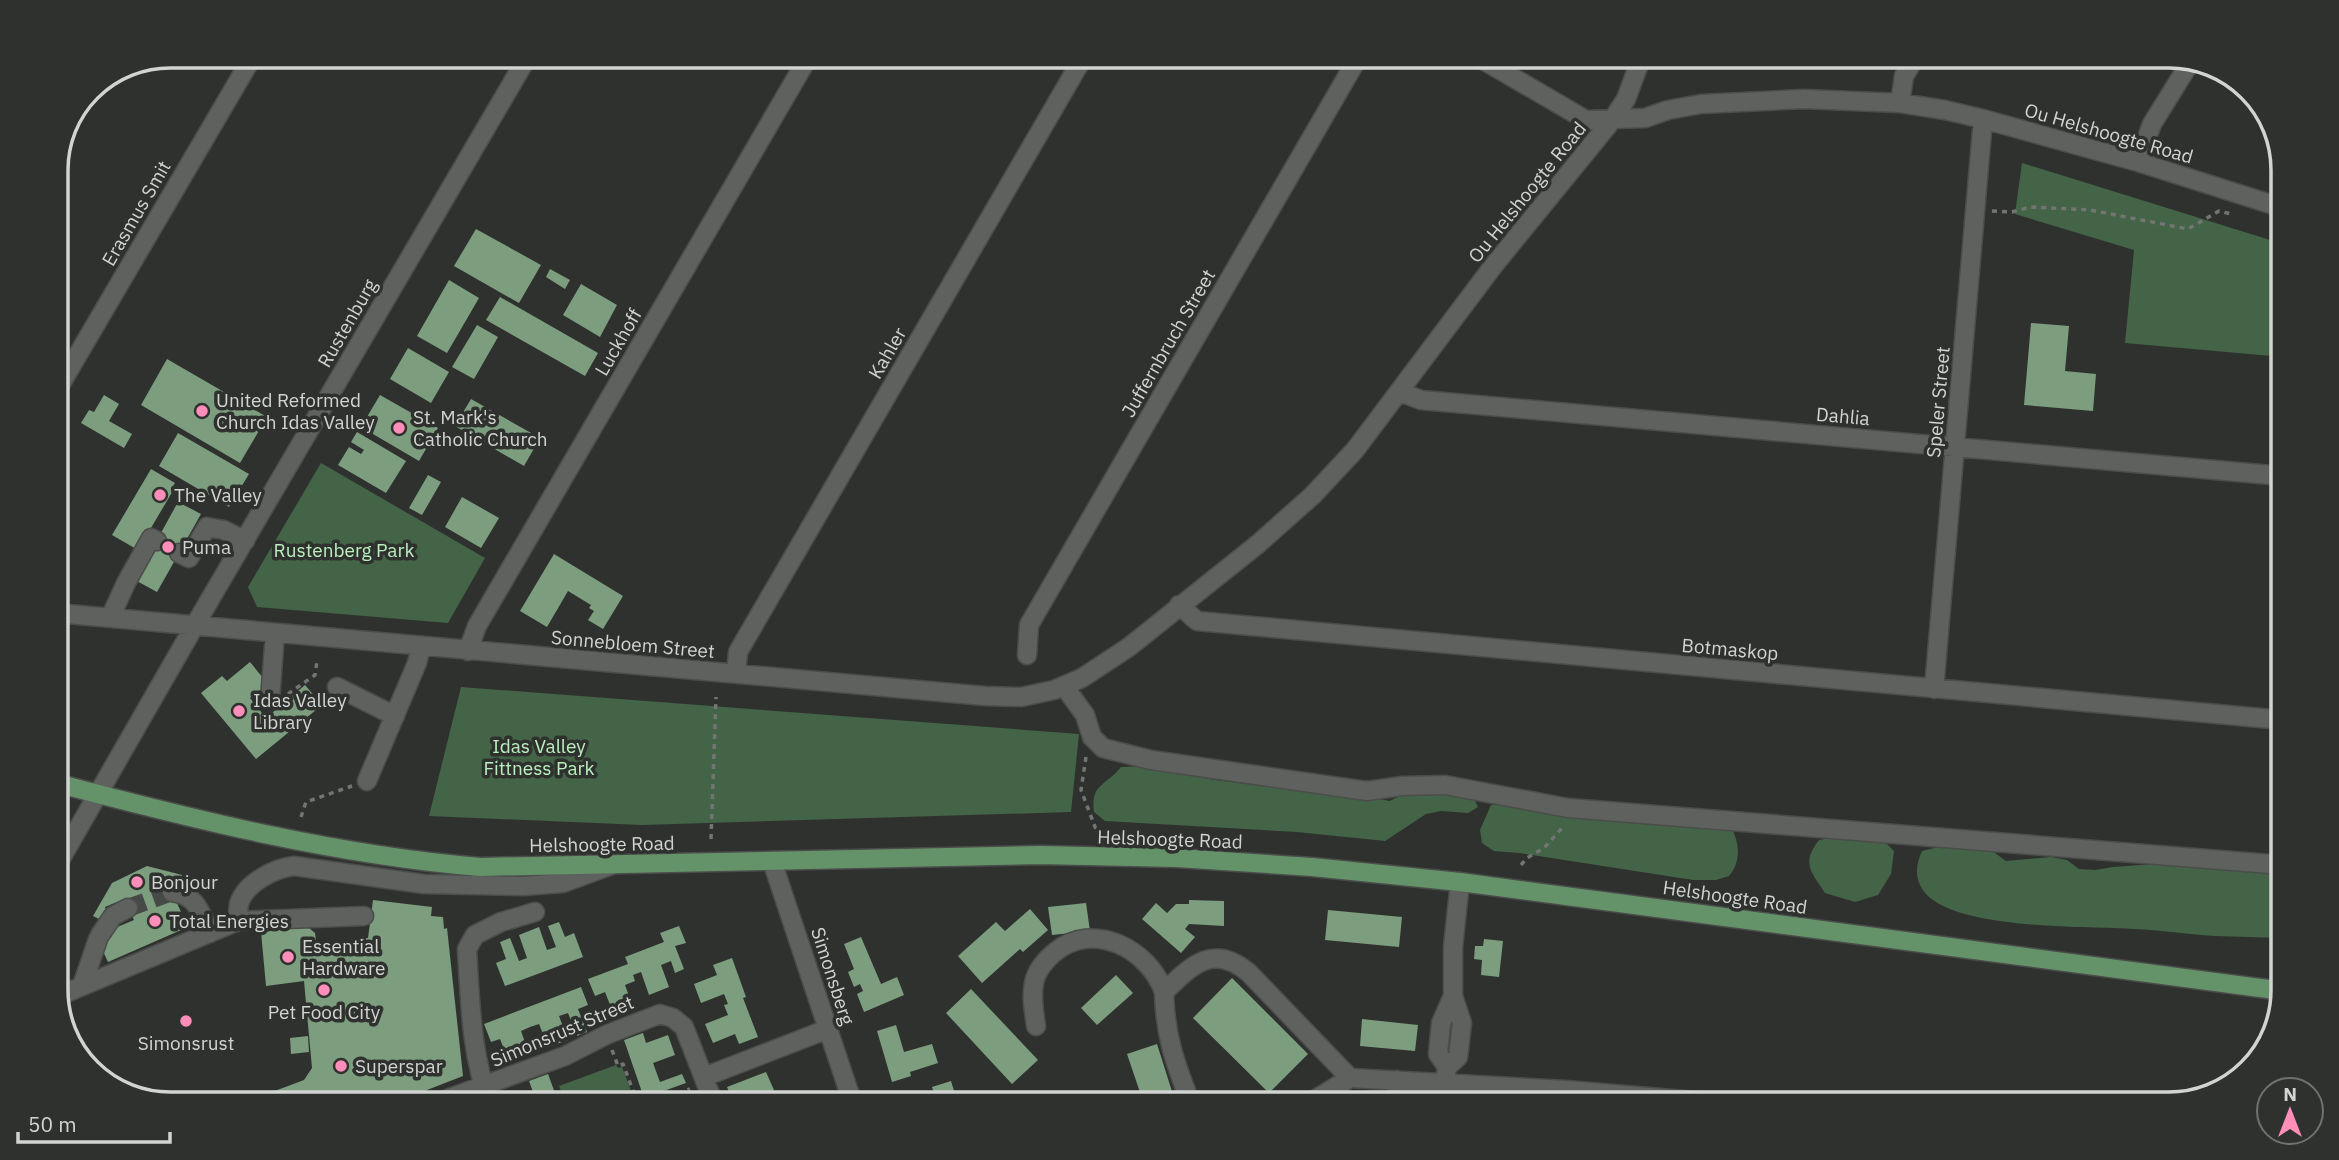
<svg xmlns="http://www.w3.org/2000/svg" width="2339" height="1160" viewBox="0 0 2339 1160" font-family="'IBM Plex Sans',sans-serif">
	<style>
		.green { fill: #446447 }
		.building { fill: #7c9e7e }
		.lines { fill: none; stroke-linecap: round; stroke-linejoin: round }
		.minor-tunnel { stroke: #474947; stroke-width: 18; stroke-dasharray: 18 9; stroke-linecap: butt }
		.minor-casing { stroke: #4b4d4b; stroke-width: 21 }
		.major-casing { stroke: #4b4d4b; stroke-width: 21 }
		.path { stroke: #737573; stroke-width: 3.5; stroke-dasharray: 5 5; stroke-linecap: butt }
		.minor { stroke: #5e615e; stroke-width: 18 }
		.major { stroke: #659369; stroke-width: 18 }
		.poi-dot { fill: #ff8eb9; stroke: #2f312f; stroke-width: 2.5 }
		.labels { text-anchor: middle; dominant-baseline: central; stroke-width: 7; stroke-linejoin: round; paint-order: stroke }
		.street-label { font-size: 19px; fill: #d2d4d2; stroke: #2f312f }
		.poi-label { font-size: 19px; fill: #d2d4d2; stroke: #2f312f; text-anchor: start }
		.park-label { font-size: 19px; fill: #b8efbc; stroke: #2f312f }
		.rim { fill: none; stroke: #d2d4d2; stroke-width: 3.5 }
	</style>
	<rect width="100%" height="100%" fill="#2f312f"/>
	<path class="green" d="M2022 163 2283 244V357L2125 343 2134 250 2015 214Z
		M321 463 485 558 448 623 257 607 248 587Z
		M461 687 1079 734 1071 812 642 825 429 816Z
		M1147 766 1215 780 1301 791 1341 793 1390 801C1415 786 1446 793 1474 799L1478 807 1468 813 1441 811 1426 814 1385 841 1297 832 1105 821 1094 812C1090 784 1106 786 1121 767Z
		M1509 804 1731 827C1740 843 1741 862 1729 876L1716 880H1693L1519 853 1494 851 1482 843 1480 830 1491 805Z
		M1837 837H1880L1894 851 1891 874 1878 895 1855 902 1825 893C1811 872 1801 863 1819 840Z
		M1951 844 1988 848 2006 861 2051 857 2067 860 2079 869 2095 870 2113 867 2154 864 2239 868 2283 874V938C2260 937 2237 937 2214 936 2187 934 2161 930 2134 929 2085 926 1962 930 1927 895 1914 881 1915 867 1922 851Z
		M616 1065 618 1068 622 1067 636 1104H566L559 1086Z"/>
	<path class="building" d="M476 229 541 265 519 303 454 266Z
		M550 269 570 280 565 289 546 277Z
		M449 280 479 298 447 353 417 336Z
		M581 284 617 305 600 337 563 315Z
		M500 297 598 353 585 376 486 320Z
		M2031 323 2069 326 2065 371 2096 374 2093 411 2024 405Z
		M477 325 498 337 474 379 452 367Z
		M408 348 449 372 431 403 390 379Z
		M167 359 267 417 240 463 141 405Z
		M104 395 119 404 109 421 132 434 124 448 81 423 89 410 94 412Z
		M380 395 438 428 419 461 361 427Z
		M471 399 540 438 524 466 455 426Z
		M357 432 406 461 386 493 338 465 349 447 361 454 364 450 351 442Z
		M178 433 249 474 229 507 159 466Z
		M151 469 175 483 172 488 174 489 138 550 112 535Z
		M428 475 441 482 422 515 409 508Z
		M462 497 499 518 481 548 445 527Z
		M178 502 201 514 157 592 135 580Z
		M554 554 623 596 603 629 588 620 594 611 589 608 591 605 568 591 547 627 520 611Z
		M56 653 59 654 69 689 56 703Z
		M250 662 268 684 250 698 266 718 305 685 322 705 256 759 201 693 222 676 227 681Z
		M147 866 182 875 184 879 169 886 188 927 108 962 96 936 134 920 124 899 105 907 106 910 101 920 93 916 112 883Z
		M373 900 432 907 431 916 443 917 444 929 447 928 463 1076 391 1104H240L304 1080 312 1068 304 981 266 986 261 932 308 927 315 933 317 948 337 946 340 942 368 938Z
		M1189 900 1224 901V926L1189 924 1185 929 1195 937 1181 953 1142 919 1156 903 1167 913 1176 904H1189Z
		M1086 903 1090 931 1052 935 1048 907Z
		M1030 909 1048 930 1023 952 1020 949 982 983 958 956 996 922 1005 931Z
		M1328 910 1402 917 1399 947 1325 940Z
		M559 922 565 937 574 933 583 957 505 986 496 963 506 959 500 942 510 938 519 961 527 958 519 935 539 927 547 950 556 947 548 926Z
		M679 926 686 943 675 946 684 969 675 973 671 961 661 965 669 987 649 995 641 972 633 975 635 981 625 985 633 1007 614 1015 605 992 595 996 588 979 628 964 625 957 664 942 660 933Z
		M861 937 881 984 897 977 904 995 864 1012 857 994 863 991 860 984 854 987 848 972 854 969 844 944Z
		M1484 939 1503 941 1499 977 1481 975 1482 960 1474 959 1475 946H1483Z
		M732 958 746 997 743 998 758 1037 739 1044 735 1034 713 1043 705 1024 728 1015 724 1005 728 1004 724 994 701 1003 694 984 717 975 713 965Z
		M1116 975 1133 993 1097 1025 1081 1008Z
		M1232 978 1308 1054 1269 1093 1193 1018Z
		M581 987 588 1005 578 1009 587 1032 577 1036 568 1013 559 1016 568 1040 548 1047 539 1024 530 1027 521 1031 529 1054 509 1062 500 1039 491 1042 484 1024Z
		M971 989 1038 1060 1012 1084 946 1013Z
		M1362 1019 1418 1025 1415 1051 1360 1046Z
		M896 1025 904 1052 932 1044 938 1063 910 1072 911 1076 892 1082 877 1031Z
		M643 1033 646 1043 668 1035 675 1055 653 1063 660 1082 682 1074 686 1083 644 1098 624 1040Z
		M308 1036 309 1052 291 1054 290 1038Z
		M1157 1044 1176 1104H1144L1127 1054Z
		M766 1072 774 1090 764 1094 768 1104H745L744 1102 734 1104 727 1087Z
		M548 1074 559 1104H512L511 1101 533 1092 529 1081Z
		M951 1081 958 1104H937L932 1087Z"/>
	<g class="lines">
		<path class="minor-tunnel" d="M128 908 172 892"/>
		<defs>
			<path id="minor" d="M1476 56 1586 120 1645 118 1668 110 1701 104 1804 99 1900 103 1945 110 1983 119 2138 162 2283 208
				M1900 103 1904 76 1916 56
				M2138 162 2152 124 2191 61
				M56 392 253 56
				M1400 392 1421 400 2283 476
				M179 553 189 558 207 527 224 530 245 541
				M1179 605 1197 621 2283 720
				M56 613 985 696 1021 697 1054 690 1082 678 1129 647 1258 544 1313 495 1355 450 1494 265 1613 119 1626 99 1642 56
				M110 618 126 583 151 538 157 541
				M468 651 477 626 809 56
				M1027 655 1029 625 1359 56
				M736 674 738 652 1084 56
				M1064 686 1085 715 1092 737 1103 748 1151 760 1367 791 1402 786 1445 785 1568 808 2283 865
				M337 687 395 716
				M1934 689 1983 119
				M270 700 275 633
				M367 781 417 663 421 646
				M772 861 853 1104
				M56 867 195 625 528 56
				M172 892C197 895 200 912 210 933
				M238 921C238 916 238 909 239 904 245 883 275 868 294 866L424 884 523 886 563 883 612 865
				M100 935 113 916 128 908
				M82 986 98 939
				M56 997 238 921 364 916
				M1036 1026C1034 1011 1031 997 1034 983 1036 971 1046 959 1055 952 1093 920 1149 949 1164 992
				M1447 1067 1438 1054 1441 1023 1453 996
				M704 1077 828 1029
				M1445 1081 1447 1067 1458 1057 1462 1023 1453 996V947L1460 882
				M433 1104 565 1056 608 1034 660 1014 673 1018 684 1027 714 1104
				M490 1104C471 1056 470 1000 467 949L475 935 501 922 535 912
				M1191 1104C1175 1063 1165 1036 1164 992 1191 966 1213 942 1249 973L1350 1078
				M1308 1104 1350 1078 1566 1090 1731 1104
				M1395 1104 1397 1080"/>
			<path id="major" d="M56 783C196 820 336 855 480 867L1040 855 1177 858 1312 867 1460 882 2283 991"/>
		</defs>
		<use href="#minor" class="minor-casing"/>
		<use href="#major" class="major-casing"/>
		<path class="path" d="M1992 211 2012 212 2030 207 2090 210 2188 229 2219 211 2231 214
			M288 694 315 675 317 661
			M1086 757 1081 790 1097 832
			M301 817 306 802 352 786
			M711 839 716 697
			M1521 865 1527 858 1544 848 1563 827
			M612 1050 618 1066 623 1064 638 1104
			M650 1104 690 1089"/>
		<use href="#minor" class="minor"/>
		<use href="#major" class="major"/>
	</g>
	<g class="poi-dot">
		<circle cx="202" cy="411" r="7"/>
		<circle cx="399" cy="428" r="7"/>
		<circle cx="160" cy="495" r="7"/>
		<circle cx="168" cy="547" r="7"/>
		<circle cx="239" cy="711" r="7"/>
		<circle cx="137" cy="882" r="7"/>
		<circle cx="155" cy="921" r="7"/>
		<circle cx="288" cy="957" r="7"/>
		<circle cx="324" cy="990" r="7"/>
		<circle cx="186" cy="1021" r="7"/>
		<circle cx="341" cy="1066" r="7"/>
	</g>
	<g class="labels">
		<g class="street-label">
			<text transform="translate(2109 133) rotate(16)">Ou Helshoogte Road</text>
			<text transform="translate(1527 192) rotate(-51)">Ou Helshoogte Road</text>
			<text transform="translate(136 213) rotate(-60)">Erasmus Smit</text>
			<text transform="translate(347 323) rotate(-60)">Rustenburg</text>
			<text transform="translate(618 342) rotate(-60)">Luckhoff</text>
			<text transform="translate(1168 343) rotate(-60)">Juffernbruch Street</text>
			<text transform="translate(887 353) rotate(-60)">Kahler</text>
			<text transform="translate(1938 402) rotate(-85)">Speler Street</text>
			<text transform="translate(1843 416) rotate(5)">Dahlia</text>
			<text transform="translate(633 644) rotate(5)">Sonnebloem Street</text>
			<text transform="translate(1730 649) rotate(5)">Botmaskop</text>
			<text transform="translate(1170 839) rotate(2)">Helshoogte Road</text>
			<text transform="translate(602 844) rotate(-1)">Helshoogte Road</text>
			<text transform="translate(1735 897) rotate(8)">Helshoogte Road</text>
			<text transform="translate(833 976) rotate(72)">Simonsberg</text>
			<text transform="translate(562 1031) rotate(-23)">Simonsrust Street</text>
		</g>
		<g class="poi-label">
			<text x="216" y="400">United Reformed<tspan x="216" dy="22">Church Idas Valley</tspan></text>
			<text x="413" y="417">St. Mark's<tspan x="413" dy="22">Catholic Church</tspan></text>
			<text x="174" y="495">The Valley</text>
			<text x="182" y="547">Puma</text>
			<text x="253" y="700">Idas Valley<tspan x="253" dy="22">Library</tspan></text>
			<text x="151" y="882">Bonjour</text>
			<text x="169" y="921">Total Energies</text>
			<text x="302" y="946">Essential<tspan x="302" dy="22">Hardware</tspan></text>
			<text x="324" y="1012" text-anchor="middle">Pet Food City</text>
			<text x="186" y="1043" text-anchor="middle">Simonsrust</text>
			<text x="355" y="1066">Superspar</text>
		</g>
		<g class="park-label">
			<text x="344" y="550">Rustenberg Park</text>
			<text x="539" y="746">Idas Valley<tspan x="539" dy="22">Fittness Park</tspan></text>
		</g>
	</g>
	<path d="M0 0H2339V1160H0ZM170 68H2169A102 102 0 0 1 2271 170V990A102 102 0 0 1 2169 1092H170A102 102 0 0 1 68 990V170A102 102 0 0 1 170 68Z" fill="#2f312f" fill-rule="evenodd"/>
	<path class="rim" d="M170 68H2169A102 102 0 0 1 2271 170V990A102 102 0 0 1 2169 1092H170A102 102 0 0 1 68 990V170A102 102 0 0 1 170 68Z"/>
	<g transform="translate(2290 1111)"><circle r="33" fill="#2f312f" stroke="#707270" stroke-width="2"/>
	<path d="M0-5L12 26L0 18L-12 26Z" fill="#ff8eb9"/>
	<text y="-10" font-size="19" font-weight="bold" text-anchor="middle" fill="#d2d4d2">N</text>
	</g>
	<path d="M18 1132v10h152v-10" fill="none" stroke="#d2d4d2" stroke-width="3.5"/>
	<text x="28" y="1132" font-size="21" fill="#d2d4d2" stroke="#2f312f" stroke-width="5" paint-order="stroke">50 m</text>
</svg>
